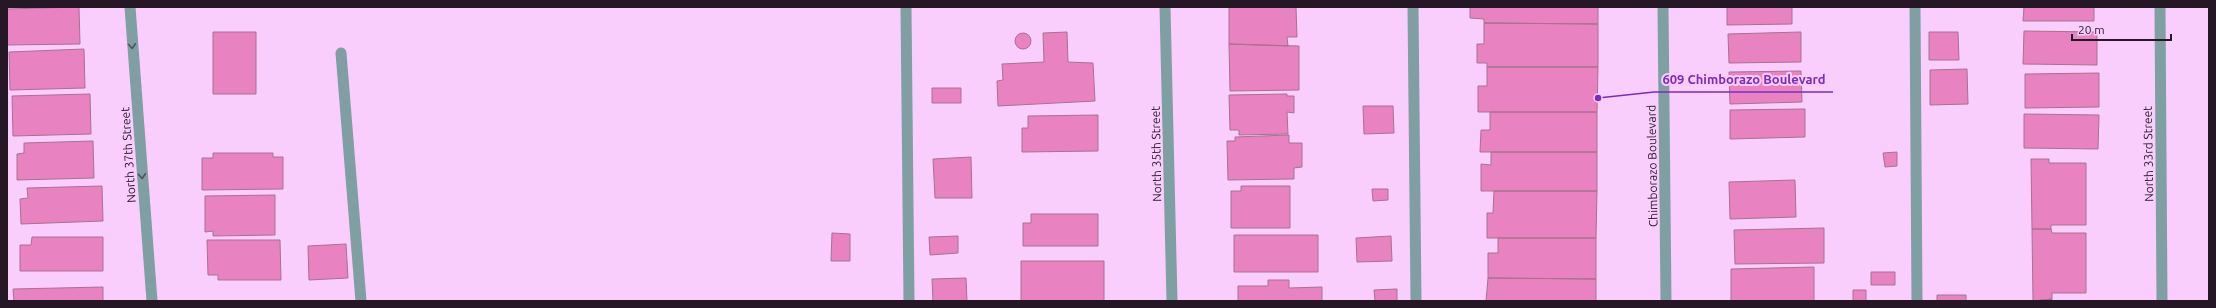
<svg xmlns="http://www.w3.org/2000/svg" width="2216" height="308" viewBox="0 0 2216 308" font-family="Ubuntu,sans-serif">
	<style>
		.building { fill: #e982c0; stroke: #a67290 }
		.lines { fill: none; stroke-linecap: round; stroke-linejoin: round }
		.service { stroke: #809fa2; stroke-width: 11 }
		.minor { stroke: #809fa2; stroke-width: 11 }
		.oneway { stroke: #4e545e }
		.labels { text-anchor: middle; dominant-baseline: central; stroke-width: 4; stroke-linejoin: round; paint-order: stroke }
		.street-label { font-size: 12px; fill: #261727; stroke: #facefc }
		.leader { fill: none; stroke: #7b2cbf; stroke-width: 1.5 }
		.callout-dot { fill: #7b2cbf; stroke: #facefc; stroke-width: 1.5 }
		.callout-label { font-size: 13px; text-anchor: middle; font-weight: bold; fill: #7b2cbf; stroke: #facefc; stroke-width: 4; stroke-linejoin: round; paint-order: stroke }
	</style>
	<rect width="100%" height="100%" fill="#facefc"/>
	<path class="building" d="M79 7 80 44 7 45V9Z
		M1229 7H1296L1297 37H1287L1288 46 1229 44Z
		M1470 7H1598V24L1484 23V19L1470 18Z
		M1727 7H1792V24L1727 25Z
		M2024 7H2094V21H2023Z
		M1484 23 1598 24V67H1487V63H1477V44H1484Z
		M2024 31 2097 32V65L2023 64Z
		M213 32H256V94H213Z
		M1067 32 1068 62 1093 63 1095 101 998 106 997 81 1003 80 1002 64 1044 62 1043 33Z
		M1801 32V62L1729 63 1728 34Z
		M1929 32H1958L1959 60H1929Z
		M1015 41a8 8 0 1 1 16 0a8 8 0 1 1-16 0Z
		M1229 44 1299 46V90L1230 91Z
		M84 49 85 88 10 90 9 52Z
		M1487 67H1598L1597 112H1478V86H1487Z
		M1967 69 1968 104 1930 105V70Z
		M1801 71 1802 102 1730 104 1729 72Z
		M2099 73V107L2025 108V74Z
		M932 88H961V103H932Z
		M90 94 91 134 13 136 12 96Z
		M1287 94V96H1294V113L1287 112 1288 134 1239 135V130H1230L1229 95Z
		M1363 106H1393L1394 133 1364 134Z
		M1805 109V137L1730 139V110Z
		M1490 112H1597V152H1480L1481 130H1490Z
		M2024 114 2099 115 2098 149 2024 148Z
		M1098 115V151L1022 152V128H1028V116Z
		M1289 135V143H1302V167L1294 168V179L1228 180 1227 141H1235V137Z
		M93 141 94 178 17 180V154L24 153V143Z
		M1491 152H1597V191H1481V164L1491 165Z
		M1897 152V166L1885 167 1883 153Z
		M213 153H273V157H283V189L202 190V158H213Z
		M971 157 972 198H935L933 159Z
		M2031 159H2049V163H2086V225H2051V229H2032Z
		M1795 180 1796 217 1730 219 1729 182Z
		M102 186 103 221 21 224 20 199 28 198 27 188Z
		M1241 186H1290V228H1231V191H1241Z
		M1372 189H1388V200L1373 201Z
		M1494 191H1597L1596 238H1487V213H1493Z
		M275 195V235L213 236V231L205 232V196Z
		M1031 214H1098V246H1023V223H1031Z
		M1824 228V263L1735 264 1734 230Z
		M2032 229H2051L2052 233H2086V293H2052V299L2033 301Z
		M832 233 850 234V261H831Z
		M1234 235H1318V272H1234Z
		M958 236V253L930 255 929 237Z
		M1391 236 1392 261 1357 262 1356 238Z
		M32 237H103V271H20V245H31Z
		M1498 238H1596V279L1488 278V253H1498Z
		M207 240H280L281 280H218V275H208Z
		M346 244 348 278 309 280 308 246Z
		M1021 261H1104V301H1021Z
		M1814 267V301H1731V269Z
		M1871 272H1895V285H1871Z
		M966 278 967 301H933L932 279Z
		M1488 278 1596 279V301H1486Z
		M1268 280H1289V288L1322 287V301H1238V286H1268Z
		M103 287V301H14L13 289Z
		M1397 289V301H1375L1374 290Z
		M1853 290H1866V301H1853Z
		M1937 295H1966V301H1937Z
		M2052 299V301H2033Z"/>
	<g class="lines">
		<path class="service" d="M906 7 909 301
			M1413 7 1416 301
			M1915 7 1917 301
			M341 53 361 301"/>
		<path class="minor" d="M130 7 152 301
			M1165 7 1172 301
			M1663 7 1666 301
			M2160 7 2162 301"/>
	</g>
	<defs><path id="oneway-chevron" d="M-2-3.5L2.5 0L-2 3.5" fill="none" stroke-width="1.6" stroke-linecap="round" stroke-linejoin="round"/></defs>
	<g class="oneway">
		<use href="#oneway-chevron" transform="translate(132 46) rotate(86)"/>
		<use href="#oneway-chevron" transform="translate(142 176) rotate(86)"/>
	</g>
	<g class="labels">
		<g class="street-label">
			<text transform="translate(1156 154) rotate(-91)">North 35th Street</text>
			<text transform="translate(2148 154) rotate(-91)">North 33rd Street</text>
			<text transform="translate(128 155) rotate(-94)">North 37th Street</text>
			<text transform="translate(1652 166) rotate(-91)">Chimborazo Boulevard</text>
		</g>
	</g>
	<path class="leader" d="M1598 98L1654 92H1833"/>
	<circle class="callout-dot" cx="1598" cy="98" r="4"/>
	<g class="callout-label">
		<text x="1744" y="84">609 Chimborazo Boulevard</text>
	</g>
	<rect width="2216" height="308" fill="none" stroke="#261727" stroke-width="16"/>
	<path d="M2072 34v6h99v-6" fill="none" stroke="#261727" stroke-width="2"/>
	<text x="2078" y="34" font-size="12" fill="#261727" stroke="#facefc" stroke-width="3" paint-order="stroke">20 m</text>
</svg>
